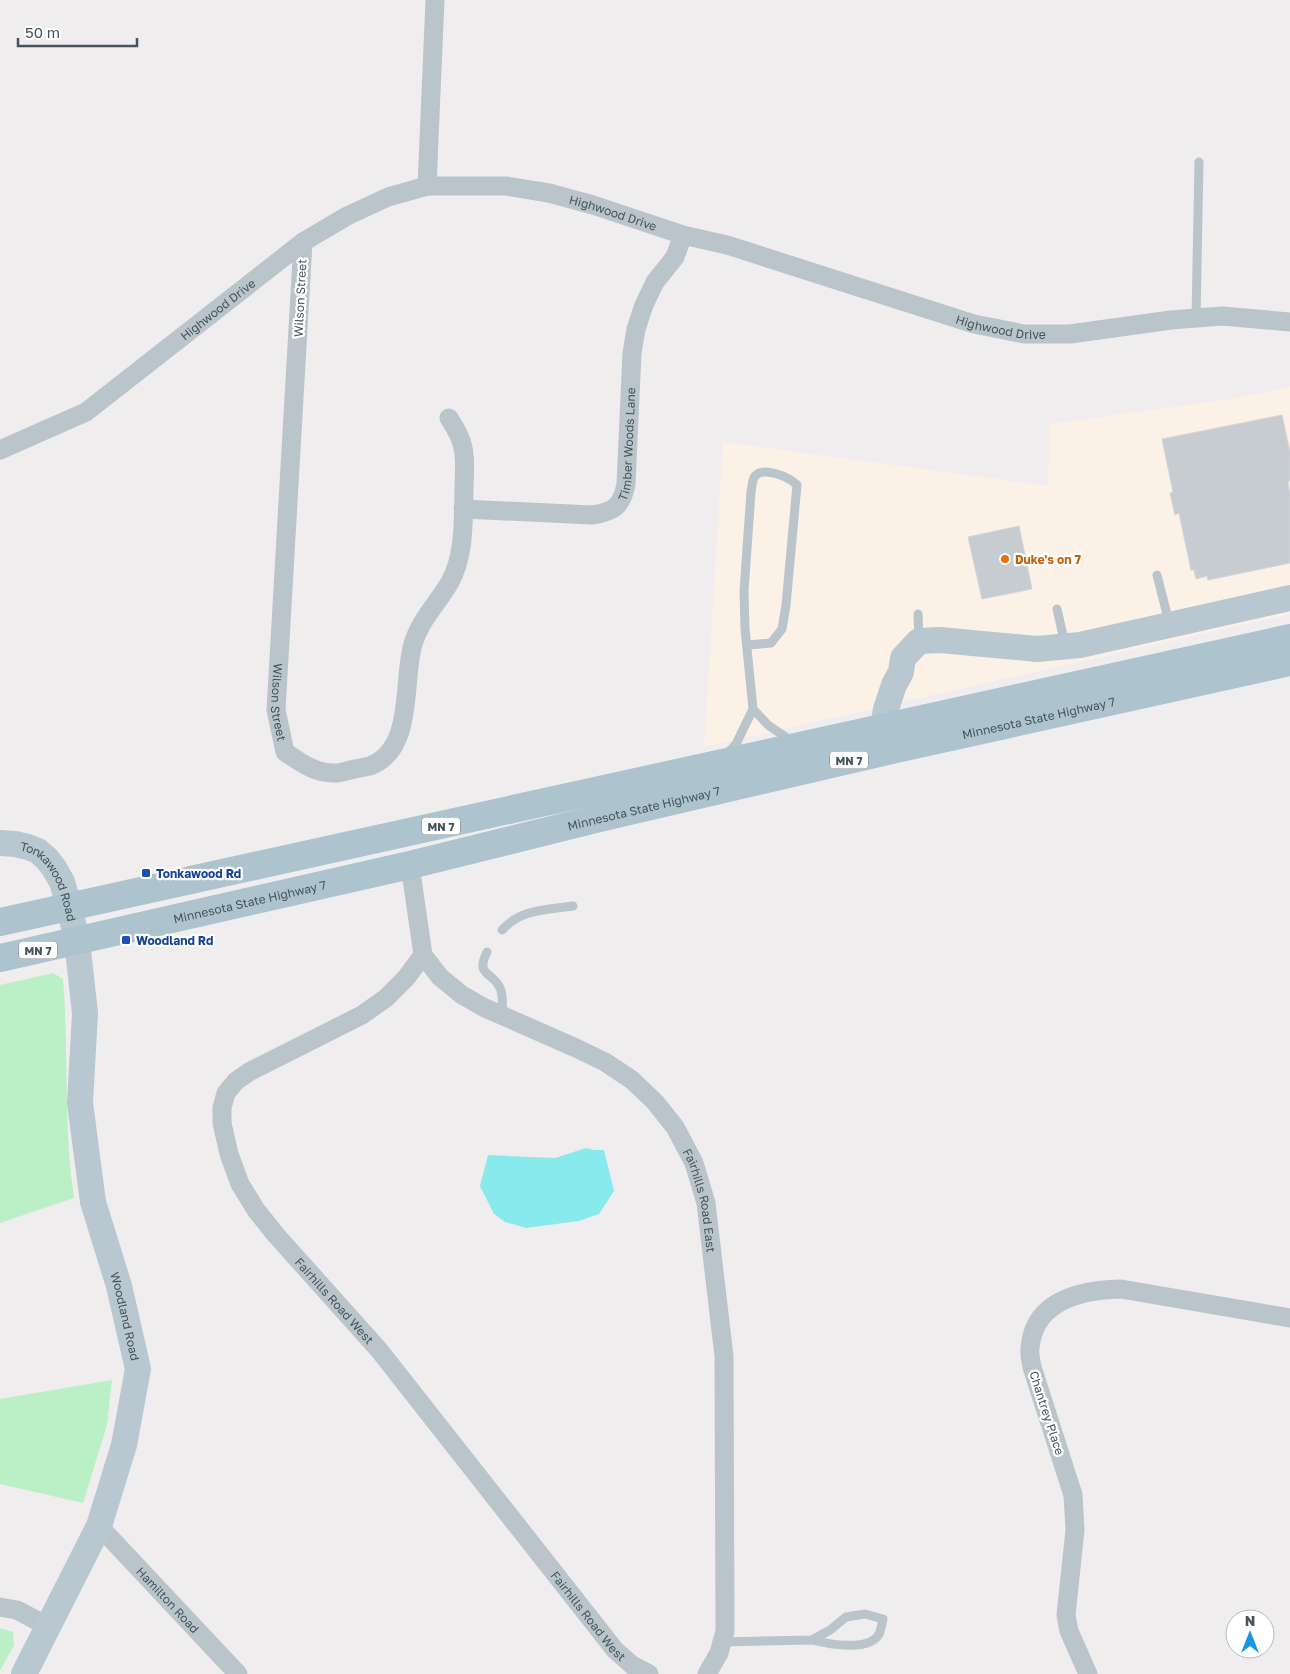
<svg xmlns="http://www.w3.org/2000/svg" width="1290" height="1674" viewBox="0 0 1290 1674" font-family="'Golos Text',sans-serif">
	<style>
		.commercial { fill: #fcf1e6 }
		.green { fill: #bbefc5 }
		.water { fill: #88eaec }
		.building { fill: #c7ccd0; stroke: #d2d5d9 }
		.lines { fill: none; stroke-linecap: round; stroke-linejoin: round }
		.lane { stroke: #b9c5cb; stroke-width: 9 }
		.street { stroke: #b9c5cb; stroke-width: 19 }
		.secondary { stroke: #b9c8d0; stroke-width: 26 }
		.primary { stroke: #adc3cd; stroke-width: 28 }
		.food-dot { fill: #e8710a; stroke: #fff; stroke-width: 2 }
		.transit-dot { fill: #1a4fb4; stroke: #fff; stroke-width: 2 }
		.labels { text-anchor: middle; dominant-baseline: central; stroke-width: 4.5; stroke-linejoin: round; paint-order: stroke }
		.shield { fill: #fff; stroke: #7e888c; stroke-width: 1 }
		.shield-label { font-size: 11px; font-weight: bold; fill: #46555b }
		.street-label { font-size: 12px; fill: #46555b; stroke: #fff }
		.food-label { font-size: 12px; font-weight: bold; fill: #c56008; stroke: #fff; text-anchor: start }
		.transit-label { font-size: 12px; font-weight: bold; fill: #164399; stroke: #fff; text-anchor: start }
	</style>
	<rect width="100%" height="100%" fill="#f0edee"/>
	<path class="commercial" d="M1290 387V614L704 747 723 442 1048 486 1050 424 1231 399Z"/>
	<path class="green" d="M53 973 63 979C69 1052 63 1125 74 1198L0 1223V985Z
		M112 1380 107 1425 83 1503 0 1484V1399Z
		M0 1628 13 1632 14 1645 0 1671Z"/>
	<path class="water" d="M586 1148 594 1150H604L614 1191 599 1214 579 1221 526 1228 505 1222 494 1214 480 1186 488 1155 555 1158Z"/>
	<path class="building" d="M1282 415 1290 452V481H1288L1290 496V563L1208 580 1207 576 1196 579 1194 570H1191L1179 513 1175 515 1170 493 1173 492 1162 439Z
		M1019 526 1032 589 982 599 968 537Z"/>
	<g class="lines">
		<path class="lane" d="M1196 318 1199 162
			M1157 575 1169 622
			M1057 609 1065 644
			M918 614 919 639
			M753 709 768 725 793 742
			M726 755 736 744 753 709 745 629 744 591 751 492C752 487 752 480 755 476 764 466 789 477 797 485L786 605 782 629 771 643 748 645
			M502 930C521 909 546 910 573 906
			M487 952C475 976 492 971 500 988 504 996 502 1007 502 1016
			M722 1642 812 1640 830 1630 846 1617 865 1614 883 1619C882 1624 881 1630 879 1634 870 1652 828 1644 812 1640"/>
		<g class="street">
			<path d="M427 186 435 0"/>
			<path id="s1" d="M303 242 276 710 285 752C300 762 314 773 333 773 340 774 348 770 355 769 360 768 365 767 370 766 415 749 402 681 413 644 420 620 438 603 450 582 465 555 463 520 464 490 464 476 466 462 463 448 461 437 455 427 449 418"/>
			<path id="s2" d="M0 450 86 412 303 242 347 216 388 197 427 186H506L549 193 593 205 683 235 727 245 974 324 1024 334H1070L1171 320 1222 316 1290 322"/>
			<path id="s3" d="M463 509 592 515C614 512 622 506 626 484L632 353 636 329 644 305 655 282 675 257 683 235"/>
			<path id="s4" d="M410 865 423 955 440 977 462 995 485 1008 576 1048 605 1062 632 1080 655 1102 675 1127 694 1163 706 1203 724 1356 725 1631 719 1653 707 1674"/>
			<path id="s5" d="M423 955 406 978 386 998 362 1015 249 1072 236 1081 226 1093 222 1108V1123L229 1154 240 1184 256 1210 276 1235 379 1350 615 1650 632 1665 649 1674"/>
			<path id="s6" d="M99 1526 238 1674"/>
			<path d="M0 1607 17 1610 47 1626"/>
			<path d="M1088 1674 1069 1631 1066 1615 1075 1530 1073 1495 1032 1367C1031 1361 1029 1354 1030 1348 1034 1300 1081 1290 1121 1289L1290 1318"/>
		</g>
		<g class="secondary">
			<path d="M883 728 886 709 894 685 901 672 903 658 919 641 940 640 1037 649 1080 645 1290 598"/>
			<path id="s7" d="M0 843 15 844 28 847 38 851 47 859 54 868 62 882 69 906 77 941 85 1013 80 1103 93 1202 119 1286 138 1369 124 1445 99 1526 24 1674"/>
		</g>
		<g class="primary">
			<path d="M0 922 1290 638"/>
			<path id="s8" d="M0 958 410 865 600 818 887 751 1290 662"/>
		</g>
	</g>
	<circle class="food-dot" cx="1005" cy="559" r="5"/>
	<g class="transit-dot">
		<rect x="141" y="868" width="10" height="10" rx="2.5"/>
		<rect x="121" y="935" width="10" height="10" rx="2.5"/>
	</g>
	<g class="labels">
		<g class="shield">
			<rect x="830" y="751.5" width="38" height="17" rx="4"/>
			<rect x="422" y="817.5" width="38" height="17" rx="4"/>
			<rect x="19" y="941.5" width="38" height="17" rx="4"/>
		</g>
		<g class="shield-label">
			<text x="849" y="760">MN 7</text>
			<text x="441" y="826">MN 7</text>
			<text x="38" y="950">MN 7</text>
		</g>
		<g class="street-label">
			<text stroke="none"><textPath href="#s2" startOffset="696">Highwood Drive</textPath></text>
			<text transform="translate(300 298) rotate(-87)">Wilson Street</text>
			<text stroke="none"><textPath href="#s2" startOffset="261">Highwood Drive</textPath></text>
			<text stroke="none"><textPath href="#s2" startOffset="1101">Highwood Drive</textPath></text>
			<text stroke="none"><textPath href="#s3" startOffset="220">Timber Woods Lane</textPath></text>
			<text stroke="none"><textPath href="#s1" startOffset="461">Wilson Street</textPath></text>
			<text stroke="none"><textPath href="#s8" startOffset="1066">Minnesota State Highway 7</textPath></text>
			<text stroke="none"><textPath href="#s8" startOffset="661">Minnesota State Highway 7</textPath></text>
			<text stroke="none"><textPath href="#s7" startOffset="70">Tonkawood Road</textPath></text>
			<text stroke="none"><textPath href="#s8" startOffset="256">Minnesota State Highway 7</textPath></text>
			<text stroke="none"><textPath href="#s4" startOffset="480">Fairhills Road East</textPath></text>
			<text stroke="none"><textPath href="#s5" startOffset="489">Fairhills Road West</textPath></text>
			<text stroke="none"><textPath href="#s7" startOffset="521">Woodland Road</textPath></text>
			<text transform="translate(1047 1413) rotate(72)">Chantrey Place</text>
			<text stroke="none"><textPath href="#s6" startOffset="101">Hamilton Road</textPath></text>
			<text stroke="none"><textPath href="#s5" startOffset="894">Fairhills Road West</textPath></text>
		</g>
		<g class="food-label">
			<text x="1015" y="559">Duke's on 7</text>
		</g>
		<g class="transit-label">
			<text x="156" y="873">Tonkawood Rd</text>
			<text x="136" y="940">Woodland Rd</text>
		</g>
	</g>
	<g transform="translate(1250 1634)"><circle r="24" fill="#ffffff" stroke="#b5bbbd"/>
	<path d="M0-4L9 19L0 12L-9 19Z" fill="#1896df"/>
	<text y="-8" font-size="14" font-weight="bold" text-anchor="middle" fill="#46555b">N</text>
	</g>
	<path d="M18 38v8h119v-8" fill="none" stroke="#46555b" stroke-width="2.5"/>
	<text x="25" y="38" font-size="15" fill="#46555b" stroke="#ffffff" stroke-width="4" paint-order="stroke">50 m</text>
</svg>
